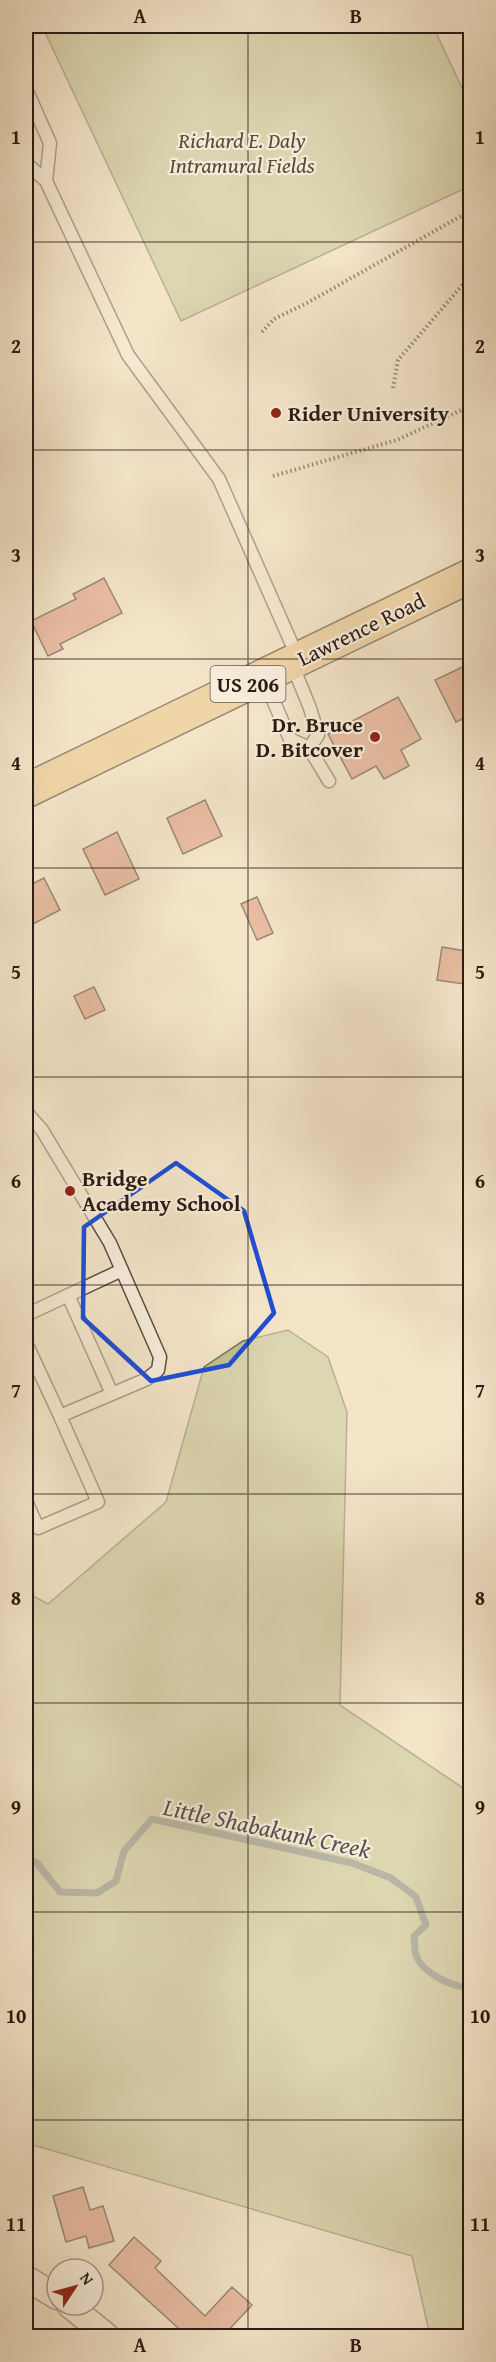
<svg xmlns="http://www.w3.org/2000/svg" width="496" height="2362" viewBox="0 0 496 2362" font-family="'Gentium Book Plus',serif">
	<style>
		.green { fill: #bec495; stroke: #746f54; stroke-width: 1.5 }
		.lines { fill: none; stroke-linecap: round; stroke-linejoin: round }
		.stream { stroke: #707c7a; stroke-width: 7 }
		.building { fill: #db8e79; stroke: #2a1a12; stroke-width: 1.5 }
		.lane-casing { stroke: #5c4d40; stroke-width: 15 }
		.street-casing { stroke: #5c4d40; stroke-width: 27 }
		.primary-casing { stroke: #2a1a12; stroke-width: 36 }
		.path { stroke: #2a1a12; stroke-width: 4; stroke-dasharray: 1.5 3; stroke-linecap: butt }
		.lane { stroke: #f8eedc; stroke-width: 12 }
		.street { stroke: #f8eedc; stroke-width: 24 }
		.primary { stroke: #eac284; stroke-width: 33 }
		.marked { fill: none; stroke: #1d4ed8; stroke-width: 4.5; stroke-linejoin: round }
		.grid { fill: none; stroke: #2a1a12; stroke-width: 1.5; stroke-opacity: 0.55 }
		.poi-dot { fill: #8f2418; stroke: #f8eedc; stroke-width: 2 }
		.labels { text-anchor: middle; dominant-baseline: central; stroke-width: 4.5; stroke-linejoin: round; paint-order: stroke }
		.shield { fill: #f8eedc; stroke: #685a4f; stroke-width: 1.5 }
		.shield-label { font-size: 21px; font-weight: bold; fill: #2a1a12 }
		.park-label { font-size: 22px; font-style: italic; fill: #564d39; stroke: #f8eedc }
		.poi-label { font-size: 22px; font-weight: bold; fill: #2a1a12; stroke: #f8eedc; text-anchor: start }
		.street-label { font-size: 22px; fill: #2a1a12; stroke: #f8eedc }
		.water-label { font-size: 24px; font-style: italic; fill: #53534f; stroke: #f8eedc }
		.neatline { fill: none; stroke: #2a1a12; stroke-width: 2 }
		.grid-label { font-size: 20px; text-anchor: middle; font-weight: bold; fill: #2a1a12 }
	</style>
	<rect width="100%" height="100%" fill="#f4e5c9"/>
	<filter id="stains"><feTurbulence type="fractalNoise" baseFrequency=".00333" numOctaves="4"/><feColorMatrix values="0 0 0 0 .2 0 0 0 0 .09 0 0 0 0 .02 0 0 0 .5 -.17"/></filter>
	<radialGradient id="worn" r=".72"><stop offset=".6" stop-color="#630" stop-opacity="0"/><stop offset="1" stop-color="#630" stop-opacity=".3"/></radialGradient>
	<path class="green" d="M42 26H433L470 105V186L181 321Z
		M288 1330 328 1357 347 1412 340 1705 466 1790 470 1863V2336H430L412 2256 26 2143V1592L48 1604 166 1502 204 1367 243 1341Z"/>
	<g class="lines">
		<path class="stream" d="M26 1857 37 1863 60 1892 97 1893 116 1881 124 1851 152 1819 352 1863 391 1878 416 1897 426 1925 414 1936C415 1941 414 1949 416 1955 422 1973 453 1988 470 1987"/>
	</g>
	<path class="building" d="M104 578 122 613 60 644 63 649 48 656 31 621 76 599 73 594Z
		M471 663V715L456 722 435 680Z
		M398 697 421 739 401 750 409 766 384 779 376 766 352 779 328 734Z
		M205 800 222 836 183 854 167 818Z
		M117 832 139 879 105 895 83 849Z
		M44 878 60 910 33 924 26 908V887Z
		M257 897 273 933 257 940 241 904Z
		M442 947 471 952V985L437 980Z
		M94 987 105 1010 85 1019 74 996Z
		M83 2187 90 2210 103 2206 114 2241 89 2248 86 2236 66 2242 53 2196Z
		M134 2237 161 2261 155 2268 205 2316 232 2287 252 2305 222 2337H188L109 2265Z"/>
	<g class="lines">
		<defs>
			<path id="lane" d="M26 89 50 143 46 181
				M26 163 46 181 128 355 219 479 298 658
				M263 677 290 739 309 748 318 735 310 708 292 664
				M309 748 329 781
				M26 1112 42 1130 110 1243 160 1357 158 1370 147 1379 60 1416 26 1343
				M68 1295 112 1394
				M26 1315 122 1270
				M26 1501 38 1528 98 1502 60 1416"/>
			<path id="street" d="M26 2278 57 2297
				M69 2305 107 2336"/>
			<path id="primary" d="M26 791 470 576"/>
		</defs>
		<use href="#lane" class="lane-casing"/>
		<use href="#street" class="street-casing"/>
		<use href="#primary" class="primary-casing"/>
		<path class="path" d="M466 281 470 290
			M262 332 274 319 307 303 470 211
			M393 388 398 360 470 276
			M464 409 470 423
			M273 476 397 440 470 406"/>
		<use href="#lane" class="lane"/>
		<use href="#street" class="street"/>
		<use href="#primary" class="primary"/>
	</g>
	<path d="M0 0H496V2362H0ZM176 1163 244 1211 274 1313 229 1365 151 1381 83 1318 84 1227Z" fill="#f4e5c9" fill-opacity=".55" fill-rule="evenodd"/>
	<path class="marked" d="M176 1163 244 1211 274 1313 229 1365 151 1381 83 1318 84 1227Z"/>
	<path class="grid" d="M248 26V2336M26 242H470M26 450H470M26 659H470M26 868H470M26 1077H470M26 1285H470M26 1494H470M26 1703H470M26 1912H470M26 2120H470"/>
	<g class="poi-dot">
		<circle cx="276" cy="413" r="6"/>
		<circle cx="375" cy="737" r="6"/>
		<circle cx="70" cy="1191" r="6"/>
	</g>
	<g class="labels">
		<rect class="shield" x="210.5" y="666" width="75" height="36" rx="4.5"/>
		<g class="shield-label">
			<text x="248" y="684">US 206</text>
		</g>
		<g class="park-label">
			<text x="242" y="140">Richard E. Daly<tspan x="242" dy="25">Intramural Fields</tspan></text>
		</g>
		<g class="poi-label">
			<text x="288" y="413">Rider University</text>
			<text x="363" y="724" text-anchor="end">Dr. Bruce<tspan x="363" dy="25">D. Bitcover</tspan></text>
			<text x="82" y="1178">Bridge<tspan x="82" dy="25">Academy School</tspan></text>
		</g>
		<g class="street-label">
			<text transform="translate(361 629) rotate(-26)">Lawrence Road</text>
		</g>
		<g class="water-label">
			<text transform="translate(267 1828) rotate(12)">Little Shabakunk Creek</text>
		</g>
	</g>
	<rect width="496" height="2362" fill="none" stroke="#f4e5c9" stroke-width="66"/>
	<g transform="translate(75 2287) rotate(54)"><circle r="28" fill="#f8eedc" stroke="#a6998b" stroke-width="1.5"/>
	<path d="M0-4.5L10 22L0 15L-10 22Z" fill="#8f2418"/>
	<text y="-9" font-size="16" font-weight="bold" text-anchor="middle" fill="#2a1a12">N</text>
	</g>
	<rect x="33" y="33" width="430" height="2296" class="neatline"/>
	<g class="grid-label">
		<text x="140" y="23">A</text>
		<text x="356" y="23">B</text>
		<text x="16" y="144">1</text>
		<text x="480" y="144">1</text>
		<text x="16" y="353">2</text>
		<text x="480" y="353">2</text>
		<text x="16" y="562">3</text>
		<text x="480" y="562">3</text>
		<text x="16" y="770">4</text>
		<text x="480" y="770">4</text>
		<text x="16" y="979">5</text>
		<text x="480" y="979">5</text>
		<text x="16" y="1188">6</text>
		<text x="480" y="1188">6</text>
		<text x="16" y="1397">7</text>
		<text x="480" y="1397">7</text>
		<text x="16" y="1605">8</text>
		<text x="480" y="1605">8</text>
		<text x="16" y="1814">9</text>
		<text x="480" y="1814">9</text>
		<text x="16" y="2023">10</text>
		<text x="480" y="2023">10</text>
		<text x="16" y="2231">11</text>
		<text x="480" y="2231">11</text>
		<text x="140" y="2352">A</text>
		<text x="356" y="2352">B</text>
	</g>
	<rect width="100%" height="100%" filter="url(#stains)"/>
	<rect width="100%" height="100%" fill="url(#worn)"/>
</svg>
